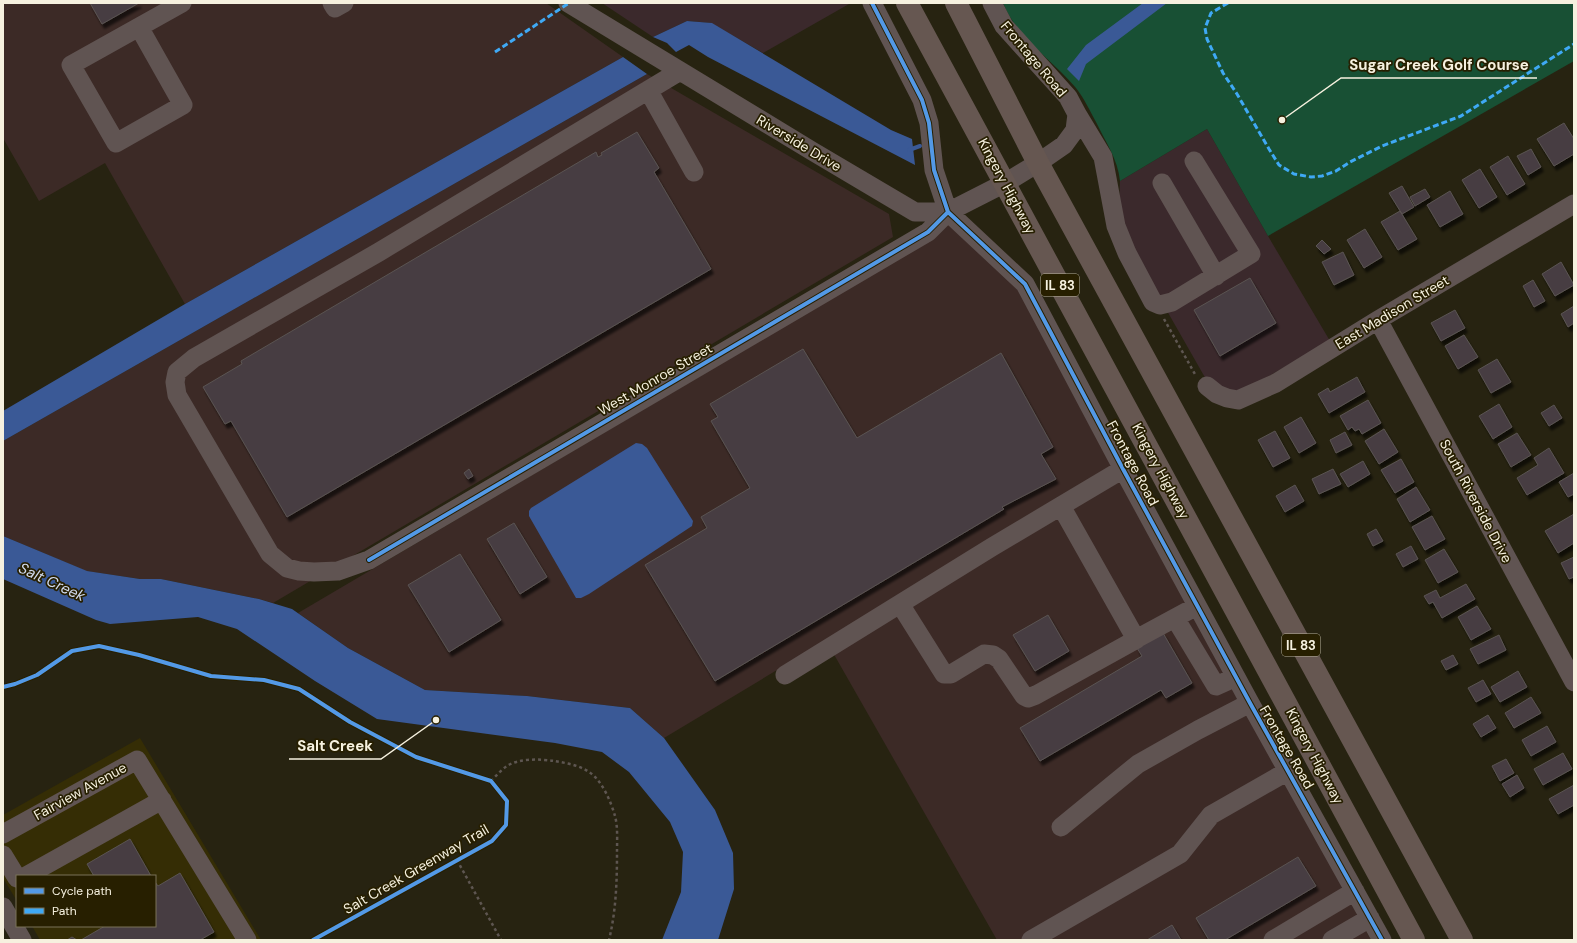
<svg xmlns="http://www.w3.org/2000/svg" width="1577" height="943" viewBox="0 0 1577 943" font-family="'DM Sans',sans-serif">
	<style>
		.commercial { fill: #3b292c }
		.industrial { fill: #3c2a26 }
		.built { fill: #352d05 }
		.green { fill: #185034 }
		.water { fill: #3a5996 }
		.lines { fill: none; stroke-linecap: round; stroke-linejoin: round }
		.stream { stroke: #3a5996; stroke-width: 4 }
		.building { fill: #473d42; stroke: #5a5452; filter: url(#shadow) }
		.path { stroke: #5e5651; stroke-width: 2.5; stroke-dasharray: 3 3; stroke-linecap: butt }
		.minor { stroke: #605452; stroke-width: 19 }
		.highway { stroke: #665751; stroke-width: 22 }
		.quiet { stroke: #3fa9f5; stroke-width: 3; stroke-dasharray: 6 3; stroke-linecap: butt }
		.cycleway-casing { stroke: #271f00; stroke-width: 6 }
		.cycleway { stroke: #5399e6; stroke-width: 4 }
		.labels { text-anchor: middle; dominant-baseline: central; stroke-width: 3.5; stroke-linejoin: round; paint-order: stroke }
		.shield { fill: #271f00; stroke: #b8b29c; stroke-width: 1 }
		.shield-label { font-size: 13px; font-weight: bold; fill: #f6f1df }
		.street-label { font-size: 14px; fill: #f6f1df; stroke: #271f00 }
		.water-label { font-size: 15px; font-style: italic; fill: #d1dbef; stroke: #271f00 }
		.leader { fill: none; stroke: #f6f1df; stroke-width: 1.5 }
		.callout-dot { fill: #f6f1df; stroke: #271f00; stroke-width: 1.5 }
		.callout-label { font-size: 15px; text-anchor: middle; font-weight: bold; fill: #f6f1df; stroke: #271f00; stroke-width: 3.5; stroke-linejoin: round; paint-order: stroke }
	</style>
	<defs>
		<filter id="shadow"><feDropShadow dx="2.5" dy="4.5" stdDeviation="1" flood-color="#0009"/></filter>
	</defs>
	<rect width="100%" height="100%" fill="#272311"/>
	<path class="commercial" d="M602 3H848L849 4 763 53 711 23 687 21 653 37Z
		M1207 129 1268 236 1330 341 1245 390 1229 391 1207 381 1126 239 1119 208 1120 181Z"/>
	<path class="industrial" d="M3 3H546L623 57 185 304 105 163 39 201 3 138Z
		M647 74 889 214 893 237 273 603 259 599 161 579H140L86 571 3 536V441Z
		M948 221 1023 290 1115 467 664 738 630 708 527 696 425 690 348 648 298 613 926 243Z
		M1119 476 1371 940H997L832 651Z"/>
	<path class="built" d="M140 738 261 940H40L32 926H155V876H17V901L3 878V815Z"/>
	<path class="green" d="M1003 3H1574V61L1268 236 1207 129 1120 181C1118 159 1105 141 1096 122 1090 111 1084 98 1076 88 1052 60 1017 38 1003 3Z"/>
	<path class="water" d="M1143 3H1167L1086 64 1079 81 1067 69 1086 45Z
		M687 21 712 23 891 130 912 139 915 165 708 57 689 45 676 52 667 43 653 37Z
		M623 57 647 74 3 441V411L185 304Z
		M636 443 642 444 647 448 693 521 692 526 589 594 581 598H576L529 516V511L531 508Z
		M3 536 87 571 140 579H161L259 599 292 609 348 648 425 690 527 696 630 708 664 738 715 810 733 853 734 889 718 940H662L681 892 683 852 670 822 629 772 602 752 555 743 377 719 315 681 237 629 198 617 110 624 96 620 3 579Z"/>
	<g class="lines">
		<path class="stream" d="M909 150 920 146"/>
	</g>
	<path class="building" d="M90 3H139L102 24Z
		M1564 123 1574 139V154L1554 166 1537 139Z
		M637 132 659 168 654 172 711 269 287 517 231 421 225 424 203 387 242 364 241 361 596 152 598 157 602 155 601 153Z
		M1531 149 1541 167 1528 175 1517 156Z
		M1508 156 1525 184 1507 195 1490 167Z
		M1480 169 1497 197 1479 208 1462 180Z
		M1402 186 1414 207 1402 214 1389 193Z
		M1425 189 1430 197 1415 206 1410 197Z
		M1450 191 1463 214 1440 227 1427 205Z
		M1400 211 1417 239 1398 250 1381 222Z
		M1365 229 1382 257 1364 268 1347 240Z
		M1322 240 1331 249 1324 254 1316 246Z
		M1343 252 1354 275 1334 285 1322 262Z
		M1561 262 1574 285 1555 296 1542 274Z
		M1250 278 1276 323 1220 356 1194 310Z
		M1533 280 1545 301 1534 307 1523 286Z
		M1574 306V323L1568 327 1561 314Z
		M1455 310 1465 328 1441 341 1431 323Z
		M1464 335 1478 357 1458 369 1445 346Z
		M803 349 857 438 1001 353 1053 447 1041 454 1056 479 1002 507 1004 509 715 681 645 565 707 528 701 517 750 488 711 421 718 417 710 404Z
		M1497 359 1511 382 1491 393 1478 370Z
		M1357 377 1365 392 1329 413 1318 394 1328 388 1330 392Z
		M1368 400 1381 423 1362 434 1359 429 1355 431 1352 427 1348 430 1340 416Z
		M1499 404 1512 427 1493 439 1479 416Z
		M1554 405 1562 418 1549 426 1541 413Z
		M1301 417 1316 443 1299 453 1284 427Z
		M1384 429 1398 452 1379 464 1365 441Z
		M1275 431 1290 458 1273 467 1258 440Z
		M1345 432 1352 445 1336 453 1330 440Z
		M1517 433 1531 455 1511 467 1498 444Z
		M1549 448 1564 473 1527 495 1517 478 1538 465 1534 458Z
		M1401 459 1414 482 1395 493 1381 470Z
		M1363 461 1370 474 1348 487 1340 474Z
		M469 469 473 476 468 479 464 473Z
		M1333 469 1341 484 1319 494 1312 479Z
		M1574 473V494L1568 497 1559 482Z
		M1295 485 1304 501 1285 512 1276 496Z
		M1416 487 1430 510 1410 522 1397 499Z
		M1574 514V543L1558 553 1545 531Z
		M1432 516 1445 539 1425 550 1412 527Z
		M514 523 547 577 520 594 487 539Z
		M1376 529 1383 541 1373 546 1367 534Z
		M1411 546 1418 559 1403 567 1396 554Z
		M1444 549 1458 572 1438 583 1425 560Z
		M460 554 501 620 449 652 408 585Z
		M1574 557V577L1569 579 1561 563Z
		M1466 584 1475 599 1442 618 1433 602 1429 604 1424 596 1436 590 1440 598Z
		M1477 606 1491 629 1471 640 1458 617Z
		M1048 615 1069 651 1035 671 1013 635Z
		M1163 633 1192 683 1166 698 1161 690 1040 761 1020 728 1142 656 1137 648Z
		M1499 635 1506 650 1478 664 1470 649Z
		M1453 655 1458 664 1446 670 1441 661Z
		M1518 671 1527 687 1500 702 1491 687Z
		M1483 680 1491 694 1476 702 1468 688Z
		M1531 697 1541 713 1514 728 1505 713Z
		M1488 715 1496 728 1481 737 1473 724Z
		M1547 726 1556 742 1531 756 1522 740Z
		M1563 753 1572 769 1543 785 1534 769Z
		M1506 759 1514 773 1500 781 1492 766Z
		M1517 775 1524 788 1510 797 1502 784Z
		M1574 785V805L1558 814 1549 799Z
		M130 839 151 876H94L87 864Z
		M1298 857 1316 886 1225 940H1209L1196 918Z
		M180 873 214 932 200 940H81L105 926H155V882L158 886Z
		M1172 925 1181 940H1147Z
		M72 937 77 940H67Z"/>
	<g class="lines">
		<path class="path" d="M1164 319 1196 376
			M491 781C496 776 501 770 507 766 519 758 541 759 554 761 566 763 579 765 589 772 602 780 611 802 615 816 618 827 617 841 617 852 617 882 616 911 609 940
			M457 860 501 940"/>
		<path class="minor" d="M332 3 335 8 344 3
			M568 3 812 151 915 212H948L1005 183 1038 163 1064 145 1075 130 1077 114 1068 97 1004 26 992 3
			M872 3 922 100 929 123 934 170 948 212 1025 284 1123 469 1250 703 1382 940
			M139 27 183 105 116 143 71 65 182 3
			M680 71 379 252 194 358 177 372 175 382 177 395 270 554 287 568 299 571 314 572 338 571 369 560 928 232 948 212
			M648 90 694 172
			M1077 114 1103 157 1116 226 1127 253 1153 302 1160 305 1172 302 1251 254 1194 161
			M1162 183 1216 276
			M1378 320 1574 682
			M1207 386 1217 394 1227 398 1238 400 1276 383 1378 320 1574 204
			M1061 506 1136 639 1197 606
			M900 604 944 674H951L984 654 993 655 999 659 1024 696 1028 698 1036 695 1137 639
			M1175 618 1216 686 1236 677
			M785 675 992 547 1123 469
			M1061 827 1138 764 1198 730 1250 703
			M3 834 137 760 247 940
			M3 855 17 878
			M26 876 162 800
			M3 907 22 940
			M1031 940 1180 854 1211 815 1288 771
			M1273 940 1355 891
			M1332 940 1370 918"/>
		<path class="highway" d="M907 3 1414 940
			M956 3 1038 163 1462 940"/>
		<path class="quiet" d="M1228 3 1211 13 1205 28 1207 39 1223 73 1237 94 1269 149 1279 165 1294 174 1311 177 1322 176 1336 171 1350 162 1382 146 1461 116 1574 44
			M495 52 569 3"/>
		<defs>
			<path id="cycleway" d="M872 3 922 100 929 123 934 170 948 212 1025 284 1123 469 1250 703 1382 940
				M369 560 928 232 948 212
				M3 687 15 684 37 675 72 651 99 646 139 655 211 676 264 680 299 689 350 722 416 757 491 781 507 801 506 825 492 841 313 940"/>
		</defs>
		<use href="#cycleway" class="cycleway-casing"/>
		<use href="#cycleway" class="cycleway"/>
	</g>
	<g class="labels">
		<g class="shield">
			<rect x="1041" y="274" width="38" height="22" rx="3"/>
			<rect x="1282" y="634" width="38" height="22" rx="3"/>
		</g>
		<g class="shield-label">
			<text x="1060" y="285">IL 83</text>
			<text x="1301" y="645">IL 83</text>
		</g>
		<g class="street-label">
			<text transform="translate(1034 59) rotate(50)">Frontage Road</text>
			<text transform="translate(799 143) rotate(31)">Riverside Drive</text>
			<text transform="translate(1007 186) rotate(62)">Kingery Highway</text>
			<text transform="translate(1392 312) rotate(-31)">East Madison Street</text>
			<text transform="translate(655 379) rotate(-30)">West Monroe Street</text>
			<text transform="translate(1133 463) rotate(62)">Frontage Road</text>
			<text transform="translate(1161 471) rotate(62)">Kingery Highway</text>
			<text transform="translate(1476 501) rotate(62)">South Riverside Drive</text>
			<text transform="translate(1287 747) rotate(60)">Frontage Road</text>
			<text transform="translate(1315 756) rotate(62)">Kingery Highway</text>
			<text transform="translate(80 791) rotate(-29)">Fairview Avenue</text>
			<text transform="translate(416 869) rotate(-30)">Salt Creek Greenway Trail</text>
		</g>
		<g class="water-label">
			<text transform="translate(52 582) rotate(25)">Salt Creek</text>
		</g>
	</g>
	<path class="leader" d="M1282 120L1341 78H1537M436 720L381 759H289"/>
	<g class="callout-dot">
		<circle cx="1282" cy="120" r="4"/>
		<circle cx="436" cy="720" r="4"/>
	</g>
	<g class="callout-label">
		<text x="1439" y="70">Sugar Creek Golf Course</text>
		<text x="335" y="751">Salt Creek</text>
	</g>
	<rect width="1577" height="943" fill="none" stroke="#f6f1df" stroke-width="8"/>
	<rect x="16" y="875" width="140" height="52" fill="#271f00" stroke="#7a7359"/>
	<rect x="24" y="888" width="20" height="6" fill="#5399e6" stroke="#7a7359"/>
	<text x="52" y="895" font-size="12" fill="#f6f1df">Cycle path</text>
	<rect x="24" y="908" width="20" height="6" fill="#3fa9f5" stroke="#7a7359"/>
	<text x="52" y="915" font-size="12" fill="#f6f1df">Path</text>
</svg>
